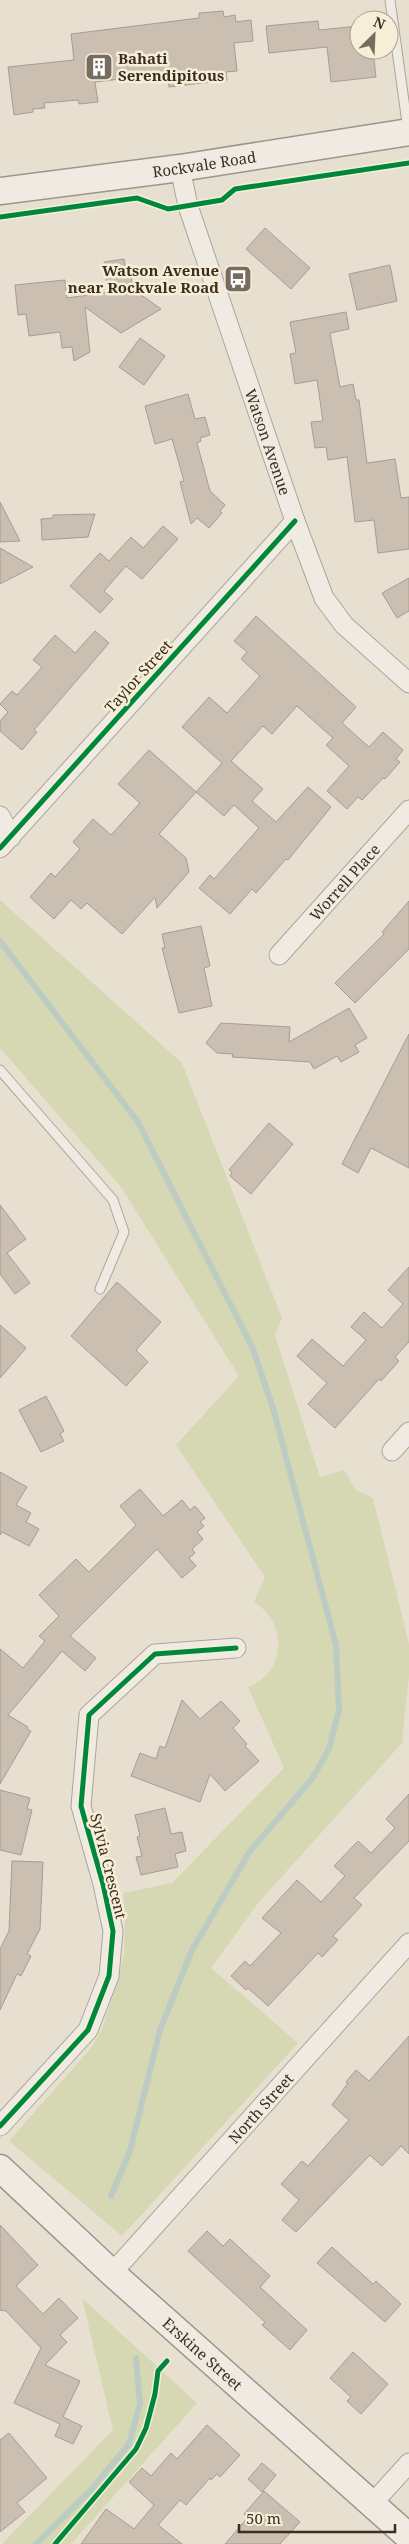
<svg xmlns="http://www.w3.org/2000/svg" width="409" height="2544" viewBox="0 0 409 2544" font-family="'Noto Serif',serif">
	<style>
		.green { fill: #d6d7b3 }
		.lines { fill: none; stroke-linecap: round; stroke-linejoin: round }
		.stream { stroke: #bcccc2; stroke-width: 6 }
		.building { fill: #cbbfb2; stroke: #a89c90 }
		.lane-casing { stroke: #ada599; stroke-width: 11 }
		.street-casing { stroke: #ada599; stroke-width: 21 }
		.secondary-casing { stroke: #9c958a; stroke-width: 29 }
		.lane { stroke: #efebe3; stroke-width: 9 }
		.street { stroke: #efebe3; stroke-width: 19 }
		.secondary { stroke: #efebe3; stroke-width: 26 }
		.cycleway-casing { stroke: #f7eed8; stroke-width: 8 }
		.cycleway { stroke: #00873e; stroke-width: 5 }
		.labels { text-anchor: middle; dominant-baseline: central; stroke-width: 5; stroke-linejoin: round; paint-order: stroke }
		.poi-label { font-size: 15px; font-weight: bold; fill: #3d2e20; stroke: #f7eed8; text-anchor: start }
		.street-label { font-size: 15px; fill: #3d2e20; stroke: #f7eed8 }
	</style>
	<rect width="100%" height="100%" fill="#e7e0d1"/>
	<path class="green" d="M0 900 182 1063 282 1318 275 1335 320 1477 344 1470 356 1490 373 1498 409 1644V1675L402 1743 259 1902 211 1968 298 2043 122 2236 9 2141 92 2047 103 2027 124 1956 125 1921 123 1893 172 1883 284 1768 248 1687C287 1672 288 1623 254 1602L265 1577 176 1445 239 1376 121 1187 0 1048Z
		M82 2298 197 2403 71 2544H2L113 2430Z"/>
	<g class="lines">
		<path class="stream" d="M0 941 138 1122 253 1349 273 1408 336 1645 339 1710 329 1749 312 1779 250 1851 192 1950 160 2030 130 2151 111 2196
			M36 2544 90 2491 129 2444 140 2404 136 2358"/>
	</g>
	<path class="building" d="M223 11 224 17 235 15 236 22 251 20 253 41 234 43 237 71 226 72 227 80 169 87 168 77 147 80 146 76 95 82 98 102 79 104 78 100 44 103 45 108 33 109V112L14 115 8 67 74 60 71 34 199 18V13Z
		M318 21 319 30 359 26V50H373L376 77 331 82 327 47 269 53 266 26Z
		M265 228 310 268 291 289 246 249Z
		M124 259 126 271H130L133 289 161 309 121 333 85 307 90 352 74 361 72 347 62 348 60 332 29 336 26 314 18 315 15 285 65 280 67 298 108 292 104 262Z
		M390 265 397 301 357 310 349 274Z
		M346 312 349 329 330 333 340 387 353 384 356 400H359L367 463 395 459 401 498 409 497V549L378 553 374 520 355 522 347 457 328 460 326 447 315 448 311 422 323 421 317 380 295 384 290 354 296 353 290 322Z
		M140 338 165 356 144 385 119 367Z
		M188 394 195 419 205 417 210 435 200 438 201 441 197 443 210 491 225 505 220 511 222 513 209 528 197 518 191 524 180 482 184 481 172 439 155 444 145 406Z
		M0 502 20 541 0 542Z
		M95 514 88 537 42 540 41 519 53 518V515Z
		M163 526 178 539 142 579 126 566 104 591 113 599 100 613 70 586 100 553 109 561 131 537 143 548Z
		M0 548 33 567 0 584Z
		M409 578V611L397 618 382 593Z
		M256 616 356 707 342 723 369 747 383 732 403 750 396 759 400 762 385 779 383 778 362 800 358 797 347 809 327 791 349 766 326 745 333 738 297 706 272 734 263 726 231 761 263 789 252 801 276 822 308 787 331 807 288 860 286 859 256 893 252 889 230 914 199 888 210 875 214 879 259 828 234 805 224 816 196 792 222 763 182 727 209 697 227 713 260 676 241 659 247 652 234 641Z
		M95 631 109 643 34 730 37 732 22 750 0 731V721L8 712 0 704 12 691 17 695 42 667 33 660 55 635 75 653Z
		M149 750 196 792 159 834 186 858 189 872 157 908 155 897 122 934 87 903 81 909 71 900 54 919 30 897 51 873 55 877 80 849 73 842 93 819 111 835 140 803 118 784Z
		M409 901V949L355 1003 335 983 384 934 382 932Z
		M201 926 210 966 204 968 212 1006 179 1013 162 948H165L162 934Z
		M349 1008 367 1038 355 1045 359 1052 341 1062 337 1056 314 1069 310 1062 232 1057 233 1054 217 1053 206 1043 221 1023 290 1027 289 1042Z
		M409 1034V1168L371 1148 358 1173 342 1164Z
		M269 1123 293 1144 251 1194 230 1176 232 1172 229 1170Z
		M0 1205 26 1239 7 1253 30 1283 15 1294 0 1274Z
		M409 1267V1342L395 1357 399 1361 381 1381 379 1379 335 1428 308 1404 327 1383 297 1356 312 1339 343 1366 366 1340 351 1327 364 1312 382 1328 403 1304 388 1290Z
		M117 1282 161 1322 136 1350 148 1362 126 1386 71 1336Z
		M0 1325 26 1348 0 1378Z
		M46 1396 64 1431 60 1434 64 1441 41 1452 19 1410Z
		M0 1472 27 1487 16 1505 31 1513 26 1522 39 1529 29 1546 2 1532 0 1535Z
		M140 1489 163 1516 182 1500 190 1510 195 1506 205 1518 200 1522 204 1526 197 1532 203 1539 192 1549 195 1553 189 1558 196 1566 182 1578 157 1549 70 1636 96 1658 85 1671 62 1651 8 1715 28 1727 27 1729 31 1731 0 1784V1649L23 1668 45 1641 39 1636 59 1616 39 1595 76 1559 89 1572 136 1525 120 1506Z
		M182 1700 200 1719 221 1701 240 1721 233 1728 247 1744 245 1746 259 1761 225 1791 210 1774 200 1802 131 1776 140 1753 156 1759 160 1746 165 1748Z
		M0 1790 30 1798 27 1809 32 1810 21 1855 0 1850Z
		M409 1794V1841L354 1898 362 1905 333 1936 338 1940 322 1957 318 1953 268 2006 248 1988 246 1990 231 1976 245 1961 250 1966 281 1933 262 1918 297 1880 321 1902 345 1876 334 1866 358 1841 371 1853 395 1828 386 1819Z
		M165 1808 171 1834 182 1832 186 1851 175 1854 178 1867 141 1875 136 1857 142 1856 137 1837 140 1836 135 1815Z
		M12 1861 43 1862 40 1929 27 1954 31 1956 21 1976 17 1974 0 2010V1949L9 1931Z
		M409 2036V2154L401 2146 382 2166 370 2155 296 2232 282 2220 299 2200 281 2184 302 2161 308 2166 349 2120 332 2105 348 2083 346 2082 356 2070 369 2081Z
		M0 2225 38 2265 16 2286 43 2314 59 2298 78 2318 60 2335 67 2342 45 2365 80 2381 63 2417 82 2426 73 2444 55 2436 60 2424 14 2403 41 2348 6 2311 0 2310Z
		M207 2231 223 2246 230 2239 270 2276 260 2287 307 2330 290 2350 262 2325 265 2322 188 2251Z
		M332 2247 373 2284 376 2281 401 2304 385 2322 317 2263Z
		M353 2352 388 2384 361 2414 347 2401 351 2397 330 2378Z
		M207 2425 240 2455 220 2477 217 2474 211 2480 210 2478 186 2505 180 2500 158 2525 182 2544H81L106 2509 134 2529 154 2505 129 2482 142 2468 151 2476 171 2453 177 2459Z
		M9 2433 47 2478 17 2503 25 2512 0 2532V2440Z
		M262 2463 276 2475 262 2492 248 2479Z
		M264 2491 300 2522 280 2544H225L248 2517 244 2514Z"/>
	<g class="lines">
		<defs>
			<path id="lane" d="M390 0 408 130
				M0 1070 113 1200 124 1232 100 1289"/>
			<g id="street">
				<path id="s1" d="M180 168 188 206 295 521 324 598 344 625 409 683"/>
				<path d="M0 816 11 837"/>
				<path d="M0 848 295 521"/>
				<path id="s2" d="M279 955 409 810"/>
				<path d="M392 1451 409 1432"/>
				<path d="M0 2126 88 2030 109 1976 113 1931 103 1884 81 1806 89 1715 155 1654 236 1648"/>
				<path id="s3" d="M112 2273 409 1943"/>
				<path d="M372 2504 409 2463"/>
			</g>
			<g id="secondary">
				<path id="s4" d="M0 191 180 168 409 132"/>
				<path id="s5" d="M0 2168 112 2273 409 2537"/>
			</g>
		</defs>
		<use href="#lane" class="lane-casing"/>
		<use href="#street" class="street-casing"/>
		<use href="#secondary" class="secondary-casing"/>
		<use href="#lane" class="lane"/>
		<use href="#street" class="street"/>
		<use href="#secondary" class="secondary"/>
		<defs>
			<path id="cycleway" d="M0 217 137 198 168 209 222 200 235 189 409 163
				M0 848 295 521
				M0 2126 88 2030 109 1976 113 1931 103 1884 81 1806 89 1715 155 1654 236 1648
				M55 2544 136 2449 146 2428 155 2394 158 2371 167 2361"/>
		</defs>
		<use href="#cycleway" class="cycleway-casing"/>
		<use href="#cycleway" class="cycleway"/>
	</g>
	<defs>
		<symbol id="building-square" viewBox="-11 -11 22 22"><rect x="-9" y="-9" width="18" height="18" rx="4" fill="#786c5e" stroke="#f7eed8"/><path d="M-4-6H4V6H1V3H-1V6H-4ZM-2.5-4.3h1.7v1.8h-1.7ZM.8-4.3h1.7v1.8H.8ZM-2.5-1h1.7V.8h-1.7ZM.8-1h1.7V.8H.8Z" fill="#fff"/></symbol>
		<symbol id="bus-square" viewBox="-11 -11 22 22"><rect x="-9" y="-9" width="18" height="18" rx="4" fill="#786c5e" stroke="#f7eed8"/><path d="M-5-6H5V4H4V6H2V4H-2V6H-4V4H-5ZM-3.5-4V0h7V-4ZM-3.5 1.2v1.5H-2V1.2ZM2 1.2v1.5H3.5V1.2Z" fill="#fff"/></symbol>
	</defs>
	<g fill-rule="evenodd">
		<use href="#building-square" x="83" y="51" width="32" height="32"/>
		<use href="#bus-square" x="222" y="263" width="32" height="32"/>
	</g>
	<g class="labels">
		<g class="poi-label">
			<text x="118" y="58">Bahati<tspan x="118" dy="17">Serendipitous</tspan></text>
			<text x="219" y="270" text-anchor="end">Watson Avenue<tspan x="219" dy="17">near Rockvale Road</tspan></text>
		</g>
		<g class="street-label">
			<text stroke="none"><textPath href="#s4" startOffset="206">Rockvale Road</textPath></text>
			<text stroke="none"><textPath href="#s1" startOffset="288">Watson Avenue</textPath></text>
			<text transform="translate(138 676) rotate(-48)">Taylor Street</text>
			<text stroke="none"><textPath href="#s2" startOffset="98">Worrell Place</textPath></text>
			<text transform="translate(109 1866) rotate(76)">Sylvia Crescent</text>
			<text stroke="none"><textPath href="#s3" startOffset="222">North Street</textPath></text>
			<text stroke="none"><textPath href="#s5" startOffset="275">Erskine Street</textPath></text>
		</g>
	</g>
	<g transform="translate(374 35) rotate(24)"><circle r="24" fill="#f7eed8" stroke="#ada18e"/>
	<path d="M0-4L9 19L0 12L-9 19Z" fill="#786c5e"/>
	<text y="-8" font-size="14" font-weight="bold" text-anchor="middle" fill="#3d2e20">N</text>
	</g>
	<path d="M239 2524v8h156v-8" fill="none" stroke="#3d2e20" stroke-width="2.5"/>
	<text x="246" y="2524" font-size="15" fill="#3d2e20" stroke="#f7eed8" stroke-width="4" paint-order="stroke">50 m</text>
</svg>
